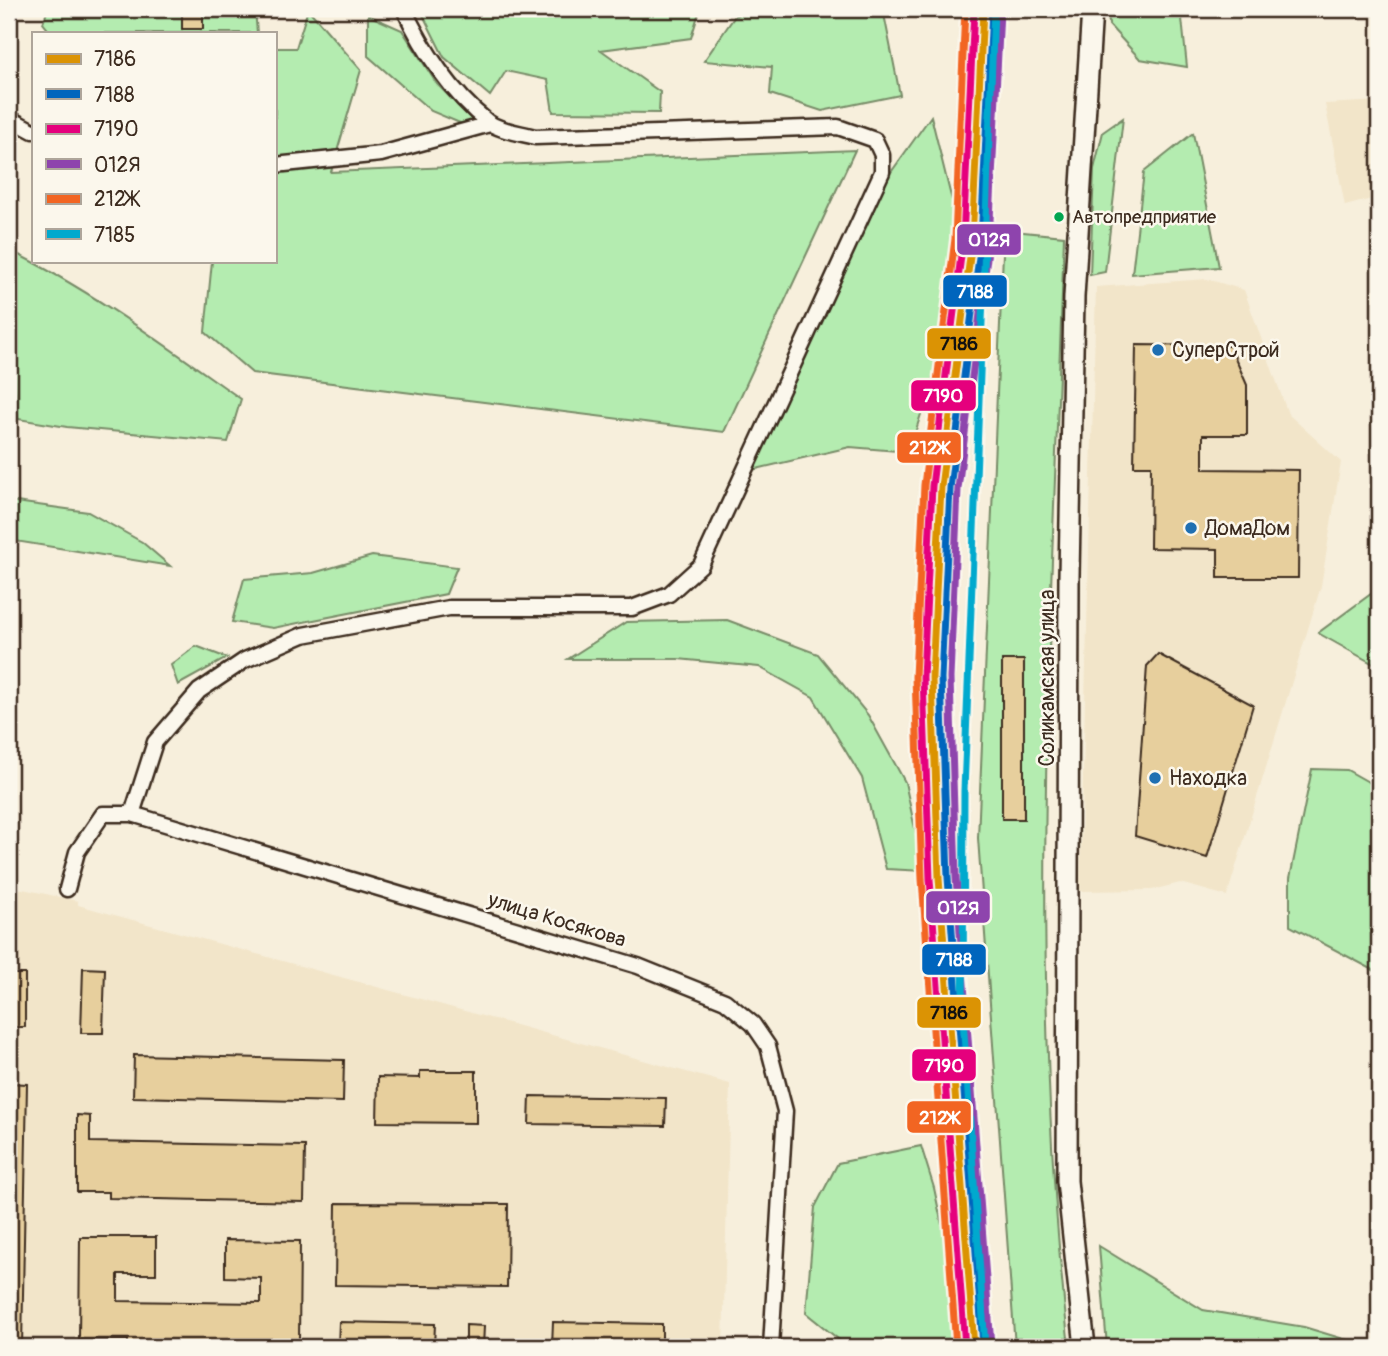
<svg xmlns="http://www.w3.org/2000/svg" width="1388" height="1356" viewBox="0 0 1388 1356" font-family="Pangolin,sans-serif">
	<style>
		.built { fill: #f2e5c9 }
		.green { fill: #b4ecb0; stroke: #788b67; stroke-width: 2 }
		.building { fill: #e7cf9d; stroke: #3b2a1e; stroke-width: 2 }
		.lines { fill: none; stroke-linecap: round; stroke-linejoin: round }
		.minor-casing { stroke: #3b2a1e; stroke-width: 19 }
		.major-casing { stroke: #3b2a1e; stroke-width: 24 }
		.minor { stroke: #fbf7ec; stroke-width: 14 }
		.major { stroke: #fbf7ec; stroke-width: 19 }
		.rail-1-casing { stroke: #fbf7ec; stroke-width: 12 }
		.rail-2-casing { stroke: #fbf7ec; stroke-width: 12 }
		.rail-3-casing { stroke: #fbf7ec; stroke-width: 12 }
		.rail-4-casing { stroke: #fbf7ec; stroke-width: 12 }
		.rail-5-casing { stroke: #fbf7ec; stroke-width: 12 }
		.rail-6-casing { stroke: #fbf7ec; stroke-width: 12 }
		.rail-1 { stroke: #db9304; stroke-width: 7 }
		.rail-2 { stroke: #0065bd; stroke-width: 7 }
		.rail-3 { stroke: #e5007d; stroke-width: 7 }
		.rail-4 { stroke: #8e44ad; stroke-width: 7 }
		.rail-5 { stroke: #f26522; stroke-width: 7 }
		.rail-6 { stroke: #00a9ce; stroke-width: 7 }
		.bus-dot { fill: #00a651; stroke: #fbf7ec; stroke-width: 2.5 }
		.poi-dot { fill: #1f6fb2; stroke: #fbf7ec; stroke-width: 2.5 }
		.labels { text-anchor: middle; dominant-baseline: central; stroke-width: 5; stroke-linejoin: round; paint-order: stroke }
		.bus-label { font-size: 19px; fill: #3b2a1e; stroke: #fbf7ec; text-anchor: start }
		.poi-label { font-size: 21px; fill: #3b2a1e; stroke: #fbf7ec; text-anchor: start }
		.street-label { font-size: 21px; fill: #3b2a1e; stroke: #fbf7ec }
		.line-badge { stroke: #fbf7ec; stroke-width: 2.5 }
		.badge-label { font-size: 19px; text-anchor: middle; font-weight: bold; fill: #fff }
		.pale-badge-label { font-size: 19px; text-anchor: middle; font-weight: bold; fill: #111 }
	</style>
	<rect width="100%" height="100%" fill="#f7efdc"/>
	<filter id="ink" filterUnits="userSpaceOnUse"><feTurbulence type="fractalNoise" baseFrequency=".0143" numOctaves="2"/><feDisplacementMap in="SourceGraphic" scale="14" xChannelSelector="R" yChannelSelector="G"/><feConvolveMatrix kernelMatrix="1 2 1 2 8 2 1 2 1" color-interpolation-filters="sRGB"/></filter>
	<g filter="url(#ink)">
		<path class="built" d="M1379 101V197L1345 206 1325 104Z
			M1207 279 1244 290 1288 414 1341 462 1321 586 1227 896 1180 883 1152 890 1080 891 1096 287Z
			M9 886 78 901V905L730 1084 723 1347H9Z"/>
		<path class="green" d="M48 9H255L257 33H51L43 23Z
			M308 9 361 70 331 172 855 150 724 432 252 373 205 332 212 261H275V48H296Z
			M420 9H700L691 38 601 50 660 92 659 113 553 112 548 80 506 71 490 96 444 57Z
			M748 9H883L900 95 822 111 770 94 772 67 704 61 735 16Z
			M1108 9H1181L1187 67 1140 59 1109 25Z
			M368 15 402 30 437 84 486 134 431 111 368 56Z
			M931 116 959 229 934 373 909 452 850 447 752 470 882 185Z
			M1123 118 1105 272 1090 275 1094 169 1103 132Z
			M1193 133 1219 267 1132 274 1144 172Z
			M1004 230 1064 236C1052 605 1026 979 1069 1347H1015L978 838Z
			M9 250C91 290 166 346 241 399L228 442 67 427 18 419 9 321Z
			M9 501 88 512 142 542 170 566 9 540Z
			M372 556 457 567 446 594 273 628 232 622 244 579 313 573Z
			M1379 588V667L1318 633Z
			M727 620 818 654 868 715 905 782 924 871 886 869 862 778 813 697 759 667 678 659H568L626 622Z
			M196 646 227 658 178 685 171 665Z
			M1312 769 1347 770 1379 788V973L1290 926V878Z
			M921 1146 934 1188 953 1276 952 1347H848L806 1313 815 1207 838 1163Z
			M1099 1246 1203 1310 1304 1327 1370 1347H1107Z"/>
		<path class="building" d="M182 9H203V29H182Z
			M1136 345 1230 346 1247 385V435H1203V469L1299 470 1298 578H1218V549L1150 548 1151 466H1134Z
			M1158 654 1253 705 1207 858 1135 836 1147 666Z
			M1002 660H1024V819H1002Z
			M83 968 105 969 103 1033H81Z
			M9 974H25V1027H9Z
			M134 1055 344 1060 343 1102 133 1097Z
			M420 1071H476V1123L377 1122 378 1077 420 1078Z
			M9 1083 27 1084 22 1347H9Z
			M530 1096 666 1098 665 1126 529 1124Z
			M77 1115 90 1116V1142L305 1146 304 1202 109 1198V1192H77Z
			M336 1203 508 1204 507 1287 335 1285Z
			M80 1237H156V1274H118V1301L261 1303V1278L225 1277V1240L300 1241 299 1342 244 1341V1345L128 1344V1340H79Z
			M339 1322 435 1324 434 1347H338Z
			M553 1322 662 1324V1347H552Z
			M466 1325 484 1326 483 1347H466Z"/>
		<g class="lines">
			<defs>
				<path id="minor" d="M9 118 33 131
					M275 165 381 154 490 124
					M132 814 155 742 199 691 245 660 303 635 449 608H632L669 594 701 565 882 172V155L875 140 838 127 535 137C522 133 500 131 488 122 452 94 423 50 404 9
					M67 889 77 852 103 814H132L638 966 725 1001 753 1024 768 1046 785 1111 771 1347"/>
				<path id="major" d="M1085 1347 1067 1181 1069 576 1074 297 1092 9"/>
			</defs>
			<use href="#minor" class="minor-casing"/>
			<use href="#major" class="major-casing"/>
			<use href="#minor" class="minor"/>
			<use href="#major" class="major"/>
			<defs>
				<path id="rail-1" d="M974 1347 939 878 932 678 941 487 972 241 983 9"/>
				<path id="rail-2" d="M983 1346 948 878 941 678 950 488 981 241 992 9"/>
				<path id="rail-3" d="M965 1347 930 879 923 678 932 486 963 240 974 9"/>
				<path id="rail-4" d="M991 1346 956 877 950 678 958 489 989 242 1000 10"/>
				<path id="rail-5" d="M956 1347 922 879 915 677 924 485 955 239 965 9"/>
				<path id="rail-6" d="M985 1347 963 1018 964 791 994 9"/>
			</defs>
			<use href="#rail-1" class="rail-1-casing"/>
			<use href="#rail-2" class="rail-2-casing"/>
			<use href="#rail-3" class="rail-3-casing"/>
			<use href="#rail-4" class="rail-4-casing"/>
			<use href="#rail-5" class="rail-5-casing"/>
			<use href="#rail-6" class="rail-6-casing"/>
			<use href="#rail-1" class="rail-1"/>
			<use href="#rail-2" class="rail-2"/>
			<use href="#rail-3" class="rail-3"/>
			<use href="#rail-4" class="rail-4"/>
			<use href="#rail-5" class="rail-5"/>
			<use href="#rail-6" class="rail-6"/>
		</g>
	</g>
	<circle class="bus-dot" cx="1059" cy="217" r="6"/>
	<g class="poi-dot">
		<circle cx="1158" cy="350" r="7"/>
		<circle cx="1191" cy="528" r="7"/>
		<circle cx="1155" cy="778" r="7"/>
	</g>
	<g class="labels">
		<g class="bus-label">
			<text x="1072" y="217">Автопредприятие</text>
		</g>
		<g class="poi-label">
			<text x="1172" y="350">СуперСтрой</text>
			<text x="1205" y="528">ДомаДом</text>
			<text x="1169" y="778">Находка</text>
		</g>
		<g class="street-label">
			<text transform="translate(1047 678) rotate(-90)">Соликамская улица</text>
			<text transform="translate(557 920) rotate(17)">улица Косякова</text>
		</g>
	</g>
	<g class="line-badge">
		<rect x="956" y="223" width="66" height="33" rx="7" fill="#8e44ad"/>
		<rect x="942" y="274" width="66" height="34" rx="7" fill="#0065bd"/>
		<rect x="926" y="327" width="66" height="33" rx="7" fill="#db9304"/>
		<rect x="910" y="379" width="67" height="33" rx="7" fill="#e5007d"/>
		<rect x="896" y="431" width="66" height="33" rx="7" fill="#f26522"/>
		<rect x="925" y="890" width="66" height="34" rx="7" fill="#8e44ad"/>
		<rect x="921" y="943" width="66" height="33" rx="7" fill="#0065bd"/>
		<rect x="916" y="996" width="66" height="33" rx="7" fill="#db9304"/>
		<rect x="911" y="1048" width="66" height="34" rx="7" fill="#e5007d"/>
		<rect x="906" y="1100" width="66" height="34" rx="7" fill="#f26522"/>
	</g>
	<g class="badge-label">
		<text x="989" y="246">012Я</text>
		<text x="975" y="298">7188</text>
		<text x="943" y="402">7190</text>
		<text x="929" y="454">212Ж</text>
		<text x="958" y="914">012Я</text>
		<text x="954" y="966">7188</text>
		<text x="944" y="1072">7190</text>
		<text x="939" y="1124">212Ж</text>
	</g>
	<g class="pale-badge-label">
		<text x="959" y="350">7186</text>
		<text x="949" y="1019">7186</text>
	</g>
	<rect width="1388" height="1356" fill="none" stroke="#fbf7ec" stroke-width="35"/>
	<rect x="18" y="18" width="1353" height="1321" fill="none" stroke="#3b2a1e" stroke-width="2.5" filter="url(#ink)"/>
	<rect x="32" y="32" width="245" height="231" fill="#fbf7ec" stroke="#aea59a" stroke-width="2"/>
	<rect x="46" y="54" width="35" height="10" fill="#db9304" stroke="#aea59a" stroke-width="2"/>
	<text x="94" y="66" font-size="21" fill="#3b2a1e">7186</text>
	<rect x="46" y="89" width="35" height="10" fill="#0065bd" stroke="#aea59a" stroke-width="2"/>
	<text x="94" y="102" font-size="21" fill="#3b2a1e">7188</text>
	<rect x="46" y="124" width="35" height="10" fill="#e5007d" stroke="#aea59a" stroke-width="2"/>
	<text x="94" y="136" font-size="21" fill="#3b2a1e">7190</text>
	<rect x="46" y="159" width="35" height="10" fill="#8e44ad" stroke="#aea59a" stroke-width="2"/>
	<text x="94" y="172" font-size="21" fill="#3b2a1e">012Я</text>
	<rect x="46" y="194" width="35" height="10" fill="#f26522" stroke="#aea59a" stroke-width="2"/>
	<text x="94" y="206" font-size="21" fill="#3b2a1e">212Ж</text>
	<rect x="46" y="229" width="35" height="10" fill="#00a9ce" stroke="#aea59a" stroke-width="2"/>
	<text x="94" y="242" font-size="21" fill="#3b2a1e">7185</text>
</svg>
